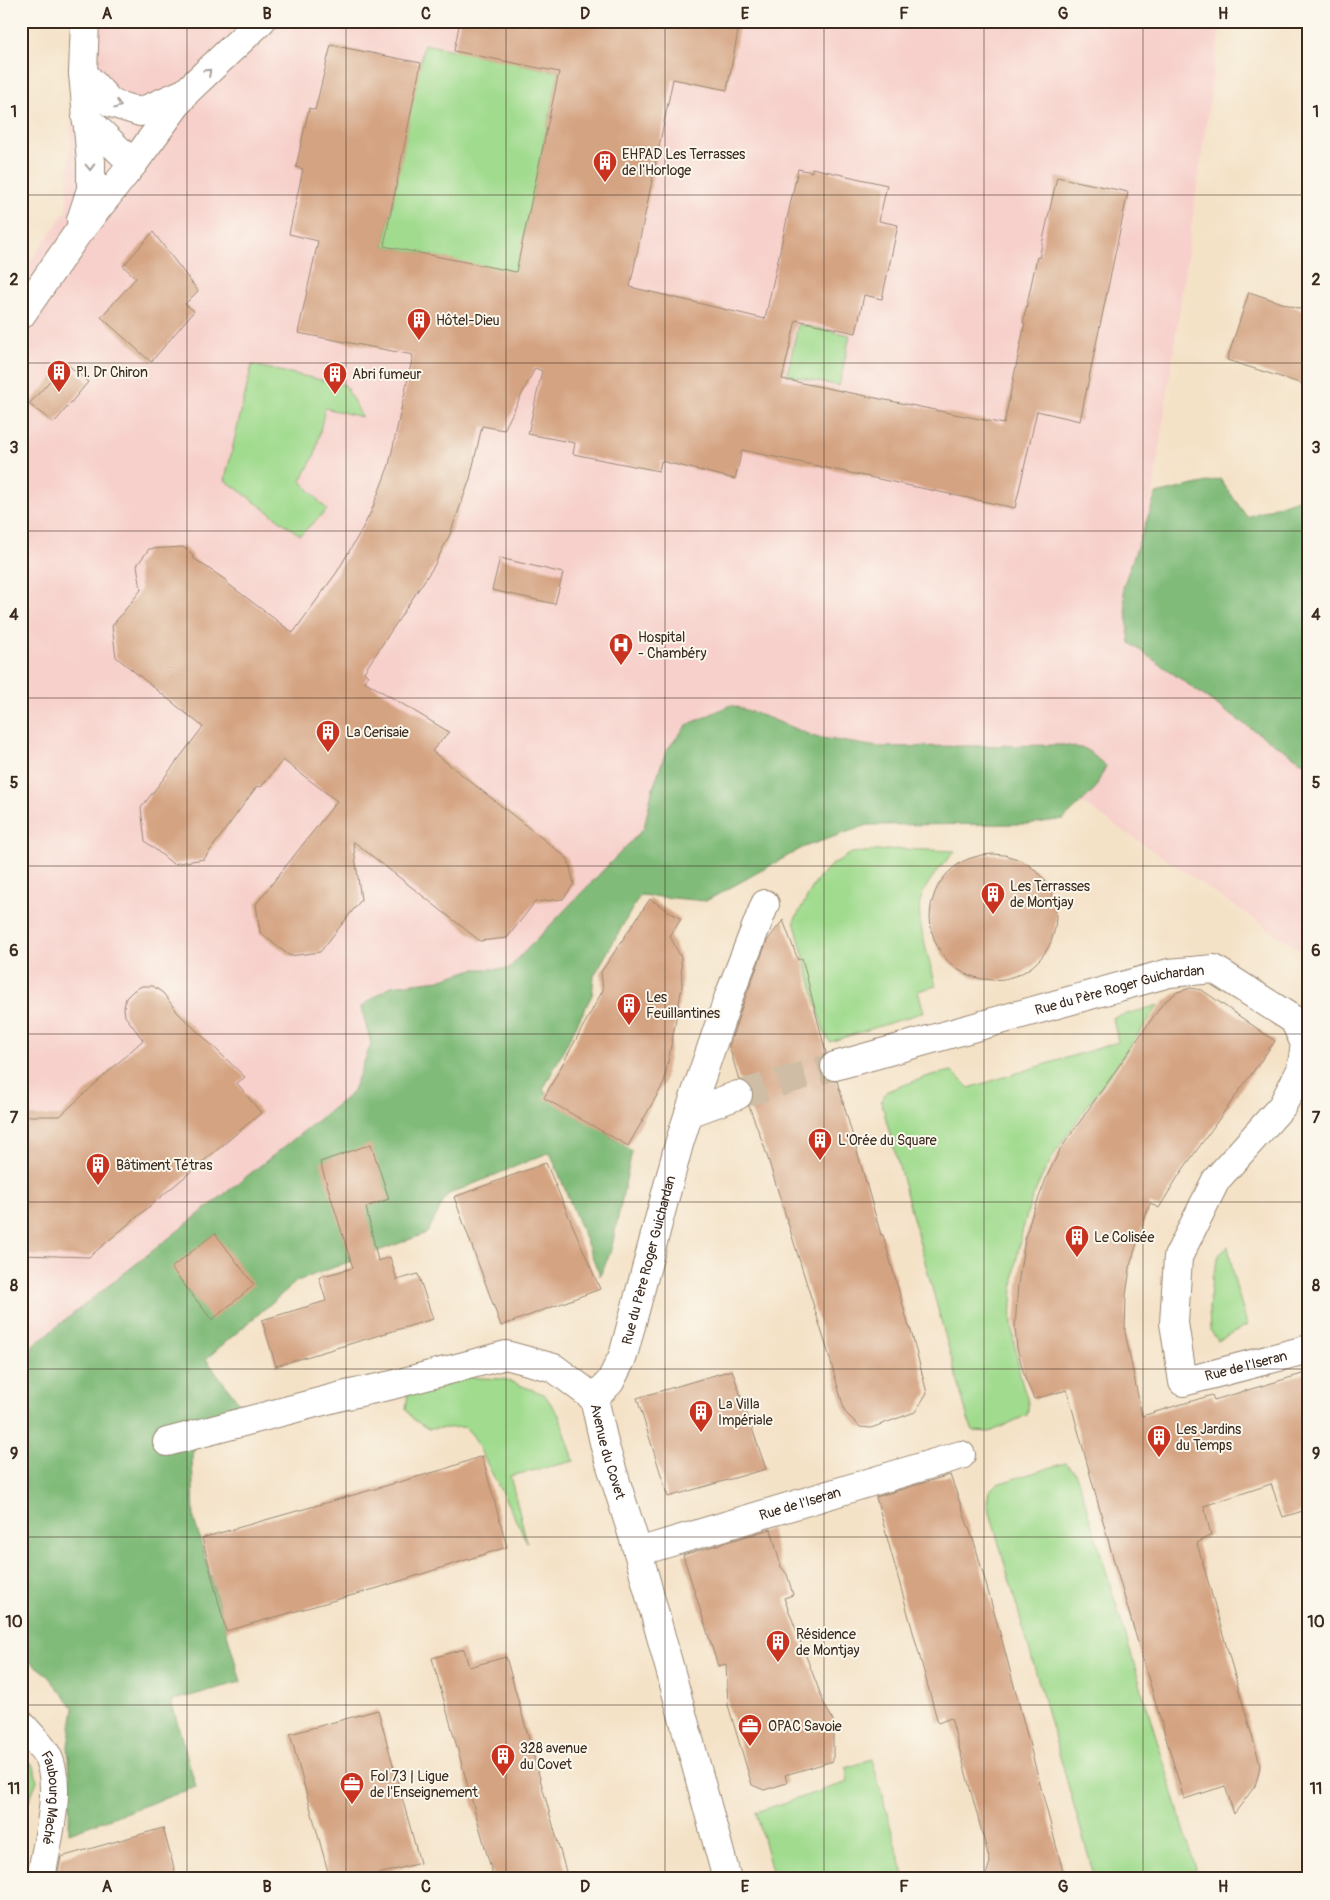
<svg xmlns="http://www.w3.org/2000/svg" width="1330" height="1900" viewBox="0 0 1330 1900" font-family="Pangolin,sans-serif">
	<style>
		.built { fill: #f7d0cb }
		.green { fill: #a0db8e; stroke: #6e8256 }
		.forest { fill: #80bb79; stroke: #5e724c }
		.building { fill: #d4a381 }
		.lines { fill: none; stroke-linecap: round; stroke-linejoin: round }
		.minor-tunnel { stroke: #cfbda5; stroke-width: 28; stroke-dasharray: 28 14; stroke-linecap: butt }
		.minor-casing { stroke: #988672; stroke-width: 30 }
		.tertiary-casing { stroke: #988672; stroke-width: 30 }
		.minor { stroke: #fff; stroke-width: 28 }
		.tertiary { stroke: #fff; stroke-width: 28 }
		.oneway { stroke: #a79f9a }
		.grid { fill: none; stroke: #3b2a1e; stroke-width: 1; stroke-opacity: 0.55 }
		.labels { text-anchor: middle; dominant-baseline: central; stroke-width: 4; stroke-linejoin: round; paint-order: stroke }
		.poi-label { font-size: 14px; fill: #3b2a1e; stroke: #fbf7ec; text-anchor: start }
		.street-label { font-size: 14px; fill: #3b2a1e; stroke: #fbf7ec }
		.neatline { fill: none; stroke: #3b2a1e; stroke-width: 2 }
		.grid-label { font-size: 16px; text-anchor: middle; font-weight: bold; fill: #3b2a1e }
	</style>
	<rect width="100%" height="100%" fill="#fbf7ec"/>
	<filter id="ink" filterUnits="userSpaceOnUse"><feTurbulence type="fractalNoise" baseFrequency=".02" numOctaves="2"/><feDisplacementMap in="SourceGraphic" scale="10" xChannelSelector="R" yChannelSelector="G"/><feConvolveMatrix kernelMatrix="1 2 1 2 8 2 1 2 1" color-interpolation-filters="sRGB"/></filter>
	<filter id="wash" filterUnits="userSpaceOnUse"><feTurbulence type="fractalNoise" baseFrequency=".0096" numOctaves="4" result="noise"/><feDisplacementMap in="SourceGraphic" scale="20" xChannelSelector="R" yChannelSelector="G"/><feGaussianBlur stdDeviation="1.12" result="paint"/><feColorMatrix in="noise" values="0 0 0 0 0 0 0 0 0 0 0 0 0 0 0 0 0 1.4 0 .05"/><feComposite in="paint" operator="in"/></filter>
	<g filter="url(#wash)">
		<rect width="100%" height="100%" fill="#f4e2c7"/>
		<path class="built" d="M77 21H1221L1134 626 1309 705V956L1085 805 669 803 508 969 21 1355V274L66 211Z"/>
		<path class="green" d="M424 44 559 72 516 273 384 246Z
			M798 324 850 335 839 386 787 375Z
			M252 365 345 385 362 417 325 408 315 454 301 481 327 510 300 535 225 480Z
			M900 849 955 851C942 866 925 882 920 902 916 921 931 965 936 986L918 991 924 1012 830 1042 824 1032 794 921 816 881 831 865 852 853Z
			M1159 1005C1135 1039 1112 1072 1088 1105 1070 1131 1051 1156 1038 1185 1022 1219 1014 1266 1012 1303 1010 1328 1016 1354 1021 1379 1024 1392 1031 1402 1027 1415L990 1432 973 1431 968 1419 881 1101 887 1091 932 1075 952 1071 969 1088 1118 1042 1113 1018Z
			M1228 1246 1235 1282 1247 1325 1218 1341 1210 1330 1209 1308 1212 1278 1220 1253Z
			M463 1377 503 1379 544 1394 559 1415 574 1461 510 1476 527 1542 473 1436 465 1427 428 1429 413 1419 406 1409 408 1393Z
			M1065 1463 1074 1471 1079 1482 1199 1879H1095L987 1502 989 1491 997 1484Z
			M21 1758 34 1766 37 1781 21 1820Z
			M872 1759 905 1879H774L756 1812 848 1782 846 1768Z"/>
		<path class="forest" d="M1220 479 1247 517 1309 495V766L1238 720 1130 643 1123 587 1156 494Z
			M731 705 769 718 815 737 878 747 1063 745 1086 749 1106 766 1094 790 1064 819 1029 824 868 825 804 847 706 901 640 895 594 976 592 995 543 1090 632 1151 611 1251 600 1276 550 1152 447 1195 427 1233 297 1281 206 1359 240 1404 208 1415 192 1455 194 1519 241 1682 171 1701 196 1787 69 1833 70 1777 68 1746 74 1708 46 1674 21 1655V1355L352 1093 371 1044 361 1007 391 986 439 980 473 969H508L644 828 652 791 666 751 687 725Z"/>
		<g id="blocks">
			<path class="building" d="M460 21H740L727 90 673 79 630 287 765 319 798 169 812 172V168L887 185 879 221 898 225 882 299 864 295 856 333 796 320 782 379 1004 424 1025 323H1023L1037 257 1039 258 1057 177 1128 192 1080 421 1037 411 1015 508 742 450 735 479 661 461 659 471 573 454 575 443 528 434 542 371 535 368 504 430 482 426 470 479 450 534 434 566 364 672 368 676 364 681 449 732 432 751 568 859 574 884 563 899 535 902 507 938 480 941 353 841 361 900 320 952 290 956 260 933 256 904 337 801 283 760 261 787 257 786 204 859 173 864 145 841 141 808 203 727 116 657 112 626 141 590 137 565 149 549 183 547 192 554 193 558 227 581V583L293 633 337 572 361 531 371 512 389 465 413 355 298 333 318 241 289 234 303 169 296 167 309 108 315 110 331 45 421 63 384 246 516 272 559 72 454 51Z
				M153 232 198 291 185 304 194 311 151 362 101 317 136 278 123 266Z
				M1249 292 1309 312V386L1227 360Z
				M66 363 88 382 54 423 29 404Z
				M500 558 563 573 555 604 492 590Z
				M930 917a63 63 0 1 1 126 0a63 63 0 1 1-126 0Z
				M650 899 681 919 670 936 681 958 682 987 664 1083 628 1146 544 1098 603 990 601 972Z
				M783 920 798 960 802 958 826 1053 820 1062V1071L824 1077 831 1081H837L881 1235H883L909 1327H910L927 1393 915 1412 871 1428 860 1427 845 1412 828 1352 764 1146 749 1106 753 1098V1090L748 1083 739 1080 729 1046 744 1001 767 941Z
				M142 986H153L163 993 178 1013 245 1077 237 1083 261 1113 89 1257 21 1255V1116H60L143 1040 125 1016 124 1008 126 998 133 991Z
				M1191 988 1202 990 1275 1041 1179 1175 1159 1208 1150 1203 1131 1262 1126 1295 1125 1332 1142 1416 1212 1395 1214 1400 1309 1372V1509L1283 1517 1271 1484 1204 1506 1211 1535 1197 1543 1260 1764 1259 1772 1255 1786 1234 1814 1225 1786 1184 1799 1115 1565 1067 1390 1034 1399 1025 1378 1017 1348 1015 1328 1018 1284 1025 1239 1031 1218 1048 1174 1060 1150 1163 1003 1177 992Z
				M371 1144 389 1199 366 1207 378 1261 390 1257 397 1280 418 1274 433 1319 276 1366 262 1320 326 1301 319 1277 353 1268 320 1162Z
				M546 1163 600 1289 501 1326 454 1197Z
				M215 1233 254 1285 212 1320 171 1268Z
				M732 1370 766 1469 668 1497 637 1398Z
				M482 1456 507 1547 378 1588 226 1631 202 1538 445 1469Z
				M950 1475 975 1545 1003 1644 1065 1879H985L990 1862 951 1718 938 1723 876 1497Z
				M771 1529 781 1567 787 1574 793 1595 784 1598 825 1706 833 1720V1761L785 1775 787 1783 764 1790 752 1785 728 1705 726 1664 718 1666 683 1555Z
				M464 1649 469 1667 506 1657 568 1879H494L432 1658Z
				M378 1710 420 1863 360 1879H330L290 1734Z
				M163 1828 177 1879H57L61 1857Z"/>
		</g>
	</g>
	<g filter="url(#ink)">
		<use href="#blocks" fill-opacity="0" stroke="#988672" stroke-width="1"/>
		<g class="lines">
			<path class="minor-tunnel" d="M738 1095 835 1066"/>
			<defs>
				<g id="minor">
					<path d="M83 73 111 103 140 112 186 92"/>
					<path d="M86 118 133 164"/>
					<path id="s1" d="M835 1066 1169 973 1214 969 1294 1020 1305 1044 1301 1070 1282 1106 1216 1180 1178 1257 1174 1323 1183 1382 1309 1349"/>
					<path d="M689 1113 729 996 765 904"/>
					<path id="s2" d="M594 1398 610 1382 623 1356 679 1144 689 1113 738 1095"/>
					<path id="s3" d="M167 1442 342 1396 392 1385 506 1355 554 1368 594 1398 605 1447 638 1552 727 1879"/>
					<path id="s4" d="M638 1552 961 1455"/>
					<path id="s5" d="M21 1724C29 1733 43 1747 48 1757 63 1790 46 1844 41 1879"/>
				</g>
				<path id="tertiary" d="M81 220 91 189V162L83 73 85 21
					M21 315 77 234 133 164 186 92 261 21"/>
			</defs>
			<use href="#minor" class="minor-casing"/>
			<use href="#tertiary" class="tertiary-casing"/>
			<use href="#minor" class="minor"/>
			<use href="#tertiary" class="tertiary"/>
		</g>
		<defs><path id="oneway-chevron" d="M-2-3.5L2.5 0L-2 3.5" fill="none" stroke-width="1.6" stroke-linecap="round" stroke-linejoin="round" transform="scale(1.25)"/></defs>
		<g class="oneway">
			<use href="#oneway-chevron" transform="translate(208 72) rotate(-43)"/>
			<use href="#oneway-chevron" transform="translate(118 105) rotate(19)"/>
			<use href="#oneway-chevron" transform="translate(90 167) rotate(88)"/>
		</g>
	</g>
	<path class="grid" d="M187 21V1879M346 21V1879M506 21V1879M665 21V1879M824 21V1879M984 21V1879M1143 21V1879M21 195H1309M21 363H1309M21 531H1309M21 698H1309M21 866H1309M21 1034H1309M21 1202H1309M21 1369H1309M21 1537H1309M21 1705H1309"/>
	<defs>
		<symbol id="building-pin" viewBox="-11 -11 22 30"><path d="M0 17L-7.5 6A9.5 9.5 0 1 1 7.5 6Z" fill="#c8321e" stroke="#fbf7ec"/><path d="M-4-6H4V6H1V3H-1V6H-4ZM-2.5-4.3h1.7v1.8h-1.7ZM.8-4.3h1.7v1.8H.8ZM-2.5-1h1.7V.8h-1.7ZM.8-1h1.7V.8H.8Z" fill="#fff"/></symbol>
		<symbol id="hospital-pin" viewBox="-11 -11 22 30"><path d="M0 17L-7.5 6A9.5 9.5 0 1 1 7.5 6Z" fill="#c8321e" stroke="#fbf7ec"/><path d="M-5-5h3v3.5h4V-5h3V5h-3V1.5h-4V5h-3Z" fill="#fff"/></symbol>
		<symbol id="office-pin" viewBox="-11 -11 22 30"><path d="M0 17L-7.5 6A9.5 9.5 0 1 1 7.5 6Z" fill="#c8321e" stroke="#fbf7ec"/><path d="M-6-3h4V-5.5h4V-3h4V5H-6ZM-1-4.5V-3h2v-1.5ZM-6 0V1H6V0Z" fill="#fff"/></symbol>
	</defs>
	<g fill-rule="evenodd">
		<use href="#building-pin" x="591" y="148" width="28" height="38"/>
		<use href="#building-pin" x="405" y="306" width="28" height="38"/>
		<use href="#building-pin" x="45" y="358" width="28" height="38"/>
		<use href="#building-pin" x="321" y="360" width="28" height="38"/>
		<use href="#hospital-pin" x="607" y="631" width="28" height="38"/>
		<use href="#building-pin" x="314" y="718" width="28" height="38"/>
		<use href="#building-pin" x="979" y="880" width="28" height="38"/>
		<use href="#building-pin" x="615" y="991" width="28" height="38"/>
		<use href="#building-pin" x="806" y="1126" width="28" height="38"/>
		<use href="#building-pin" x="84" y="1151" width="28" height="38"/>
		<use href="#building-pin" x="1063" y="1223" width="28" height="38"/>
		<use href="#building-pin" x="687" y="1398" width="28" height="38"/>
		<use href="#building-pin" x="1145" y="1423" width="28" height="38"/>
		<use href="#building-pin" x="764" y="1628" width="28" height="38"/>
		<use href="#office-pin" x="736" y="1712" width="28" height="38"/>
		<use href="#building-pin" x="489" y="1742" width="28" height="38"/>
		<use href="#office-pin" x="338" y="1770" width="28" height="38"/>
	</g>
	<g class="labels">
		<g class="poi-label">
			<text x="622" y="154">EHPAD Les Terrasses<tspan x="622" dy="16">de l'Horloge</tspan></text>
			<text x="436" y="320">Hôtel-Dieu</text>
			<text x="76" y="372">Pl. Dr Chiron</text>
			<text x="352" y="374">Abri fumeur</text>
			<text x="638" y="637">Hospital<tspan x="638" dy="16">- Chambéry</tspan></text>
			<text x="346" y="732">La Cerisaie</text>
			<text x="1010" y="886">Les Terrasses<tspan x="1010" dy="16">de Montjay</tspan></text>
			<text x="646" y="997">Les<tspan x="646" dy="16">Feuillantines</tspan></text>
			<text x="838" y="1140">L'Orée du Square</text>
			<text x="116" y="1165">Bâtiment Tétras</text>
			<text x="1094" y="1237">Le Colisée</text>
			<text x="718" y="1404">La Villa<tspan x="718" dy="16">Impériale</tspan></text>
			<text x="1176" y="1429">Les Jardins<tspan x="1176" dy="16">du Temps</tspan></text>
			<text x="796" y="1634">Résidence<tspan x="796" dy="16">de Montjay</tspan></text>
			<text x="768" y="1726">OPAC Savoie</text>
			<text x="520" y="1748">328 avenue<tspan x="520" dy="16">du Covet</tspan></text>
			<text x="370" y="1776">Fol 73 | Ligue<tspan x="370" dy="16">de l'Enseignement</tspan></text>
		</g>
		<g class="street-label">
			<text stroke="none"><textPath href="#s1" startOffset="295">Rue du Père Roger Guichardan</textPath></text>
			<text stroke="none"><textPath href="#s2" startOffset="151">Rue du Père Roger Guichardan</textPath></text>
			<text stroke="none"><textPath href="#s1" startOffset="956">Rue de l'Iseran</textPath></text>
			<text stroke="none"><textPath href="#s3" startOffset="505">Avenue du Covet</textPath></text>
			<text stroke="none"><textPath href="#s4" startOffset="169">Rue de l'Iseran</textPath></text>
			<text stroke="none"><textPath href="#s5" startOffset="84">Faubourg Maché</textPath></text>
		</g>
	</g>
	<rect width="1330" height="1900" fill="none" stroke="#fbf7ec" stroke-width="55"/>
	<rect x="28" y="28" width="1274" height="1844" class="neatline"/>
	<g class="grid-label">
		<text x="107" y="19">A</text>
		<text x="267" y="19">B</text>
		<text x="426" y="19">C</text>
		<text x="585" y="19">D</text>
		<text x="745" y="19">E</text>
		<text x="904" y="19">F</text>
		<text x="1063" y="19">G</text>
		<text x="1223" y="19">H</text>
		<text x="14" y="117">1</text>
		<text x="1316" y="117">1</text>
		<text x="14" y="285">2</text>
		<text x="1316" y="285">2</text>
		<text x="14" y="453">3</text>
		<text x="1316" y="453">3</text>
		<text x="14" y="620">4</text>
		<text x="1316" y="620">4</text>
		<text x="14" y="788">5</text>
		<text x="1316" y="788">5</text>
		<text x="14" y="956">6</text>
		<text x="1316" y="956">6</text>
		<text x="14" y="1123">7</text>
		<text x="1316" y="1123">7</text>
		<text x="14" y="1291">8</text>
		<text x="1316" y="1291">8</text>
		<text x="14" y="1459">9</text>
		<text x="1316" y="1459">9</text>
		<text x="14" y="1627">10</text>
		<text x="1316" y="1627">10</text>
		<text x="14" y="1794">11</text>
		<text x="1316" y="1794">11</text>
		<text x="107" y="1892">A</text>
		<text x="267" y="1892">B</text>
		<text x="426" y="1892">C</text>
		<text x="585" y="1892">D</text>
		<text x="745" y="1892">E</text>
		<text x="904" y="1892">F</text>
		<text x="1063" y="1892">G</text>
		<text x="1223" y="1892">H</text>
	</g>
</svg>
